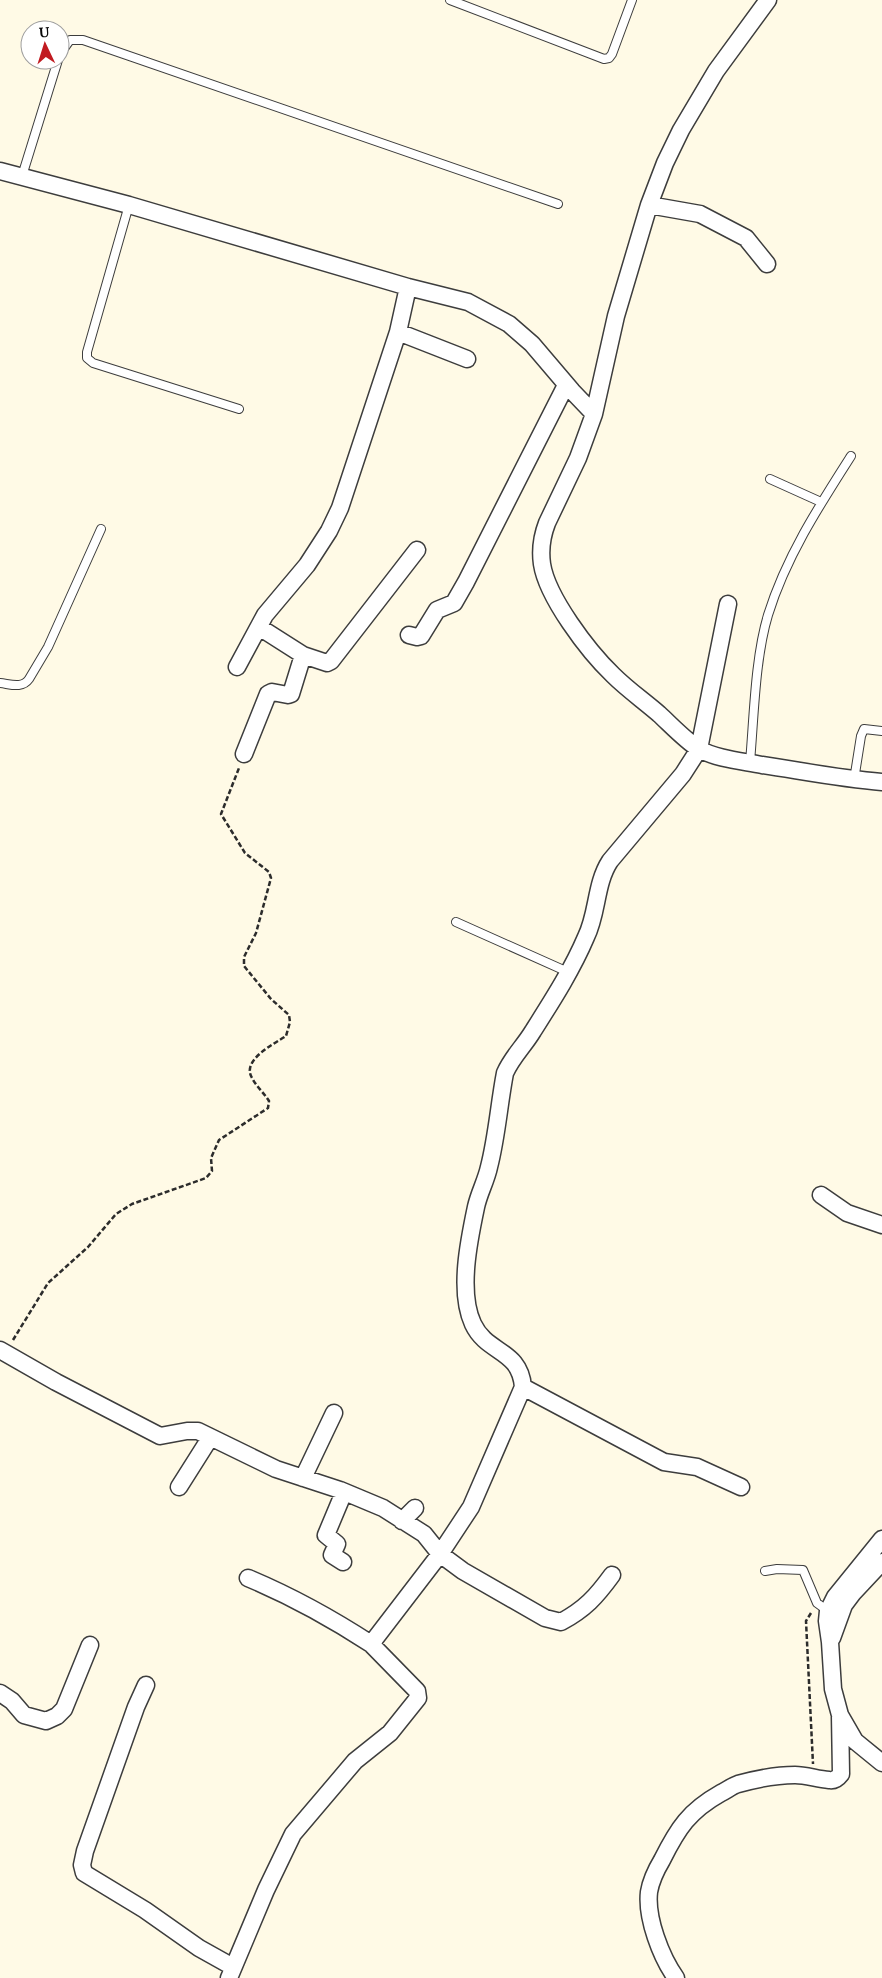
<svg xmlns="http://www.w3.org/2000/svg" width="882" height="1978" viewBox="0 0 882 1978" font-family="Lora,serif">
	<style>
		.lines { fill: none; stroke-linecap: round; stroke-linejoin: round }
		.lane-casing { stroke: #3d3d3d; stroke-width: 10 }
		.street-casing { stroke: #3d3d3d; stroke-width: 19 }
		.path { stroke: #2c2c2c; stroke-width: 2.5; stroke-dasharray: 5 2.5; stroke-linecap: butt }
		.lane { stroke: #fff; stroke-width: 8 }
		.street { stroke: #fff; stroke-width: 16 }
	</style>
	<rect width="100%" height="100%" fill="#fffae6"/>
	<g class="lines">
		<defs>
			<path id="lane" d="M450 0 604 59 609 58 612 54 632 0
				M60 54 70 40H83L558 204
				M22 176 58 60
				M129 205 87 352V358L93 363 239 409
				M770 479 821 502
				M0 683C10 684 22 689 29 679L48 647 101 529
				M750 762C754 717 755 658 768 615 786 557 819 506 851 456
				M854 780 861 736 864 729 882 731
				M456 922 568 972
				M765 1571 777 1569 803 1570 817 1603 828 1611"/>
			<path id="street" d="M0 171 129 205 408 287 468 302 509 324 532 344 572 391 594 414 578 458 547 523C542 536 540 550 542 564 547 597 588 651 613 675 627 689 644 701 659 714 671 725 686 741 699 749 717 759 742 761 762 765 802 771 842 779 882 782
				M649 205 700 214 746 238 767 264
				M398 332 467 359
				M594 414 616 316 649 205 665 163 681 130 716 71 768 0
				M259 627 303 655 327 663 331 661 417 550
				M409 635 417 637 421 636 437 610 454 603 466 582 566 385
				M237 667 265 615 307 565 329 531 340 508 398 332 408 287
				M244 754 268 694 272 692 288 695 291 694 303 655
				M821 1195 847 1213 882 1225
				M0 1350 56 1382 160 1436 187 1431H198L276 1469 340 1490 383 1508 424 1534 440 1554 463 1571 545 1618 561 1622C585 1609 596 1597 612 1575
				M523 1387 664 1462 697 1467 741 1487
				M303 1478 334 1413
				M179 1487 210 1438
				M402 1521 415 1508
				M882 1539 835 1597 828 1611 827 1621 830 1642 833 1689 840 1715 855 1741 882 1763
				M343 1562 332 1555 337 1544 326 1535 344 1492
				M248 1578C291 1596 331 1618 371 1644
				M832 1638 844 1605 853 1593 882 1562
				M146 1685 136 1707 85 1851 82 1865 84 1873 145 1910 199 1948 233 1967
				M0 1693 12 1701 24 1715 46 1721 57 1716 64 1709 90 1645
				M229 1978 266 1890 293 1834 355 1761 390 1733 418 1698 417 1691 371 1644 440 1554 471 1507 523 1387C520 1349 487 1354 473 1324 458 1292 469 1240 476 1207 479 1193 486 1181 489 1167 497 1136 499 1104 505 1073 512 1057 524 1046 533 1031 552 1001 572 970 586 937 598 913 595 884 610 861L683 774 699 749 728 604
				M676 1978C661 1957 646 1918 649 1892 651 1880 656 1870 662 1860 678 1828 689 1811 721 1793 727 1790 732 1786 738 1784 756 1779 776 1775 795 1775 806 1775 817 1779 829 1780 834 1781 838 1778 841 1774L840 1715"/>
		</defs>
		<use href="#lane" class="lane-casing"/>
		<use href="#street" class="street-casing"/>
		<path class="path" d="M13 1340 48 1283 88 1247 116 1214 132 1204 206 1178 212 1171 211 1158 219 1140 268 1108 269 1101C264 1093 256 1086 252 1078 241 1060 274 1044 286 1036L290 1022 289 1015 271 999 244 966V957L256 933 271 878 269 872 245 853 221 814 239 768
			M811 1613 806 1621 813 1764"/>
		<use href="#lane" class="lane"/>
		<use href="#street" class="street"/>
	</g>
	<g transform="translate(45 45) rotate(356)"><circle r="24" fill="#ffffff" stroke="#9d9d9d"/>
	<path d="M0-4L9 19L0 12L-9 19Z" fill="#c11a20"/>
	<text y="-8" font-size="14" font-weight="bold" text-anchor="middle" fill="#0a0a0a">U</text>
	</g>
</svg>
